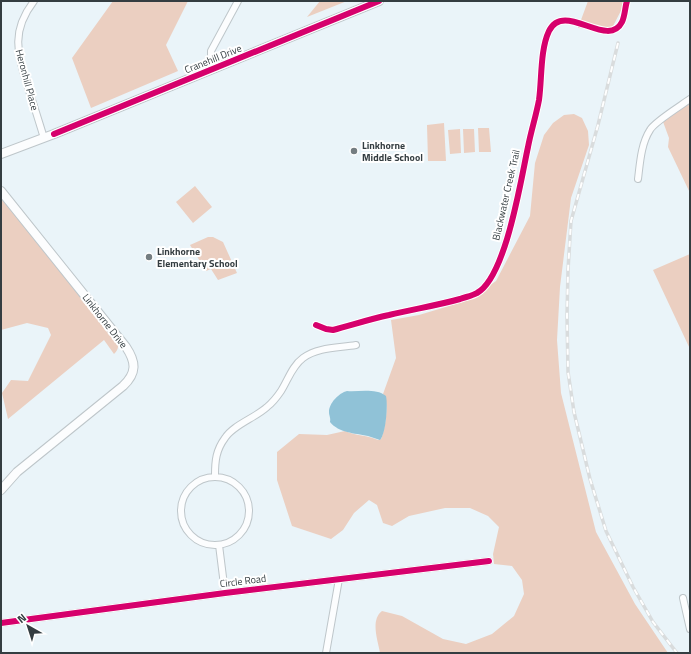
<svg xmlns="http://www.w3.org/2000/svg" width="691" height="654" viewBox="0 0 691 654" font-family="'Titillium Web',sans-serif">
	<style>
		.green { fill: #ebcfc1 }
		.water { fill: #90c2d7 }
		.lines { fill: none; stroke-linecap: round; stroke-linejoin: round }
		.minor-casing { stroke: #bec6ca; stroke-width: 8 }
		.secondary-casing { stroke: #bec6ca; stroke-width: 10 }
		.minor { stroke: #fcfdfe; stroke-width: 6 }
		.secondary { stroke: #fcfdfe; stroke-width: 8 }
		.rail-casing { stroke: #d9dcdd; stroke-width: 3.5 }
		.rail { stroke: #fff; stroke-width: 2; stroke-dasharray: 6; stroke-linecap: butt }
		.cycleway-casing { stroke: #fff; stroke-width: 8 }
		.cycleway { stroke: #d6006c; stroke-width: 6 }
		.poi-dot { fill: #747d81; stroke: #fff; stroke-width: 1.5 }
		.labels { text-anchor: middle; dominant-baseline: central; stroke-width: 4; stroke-linejoin: round; paint-order: stroke }
		.street-label { font-size: 10px; fill: #343d41; stroke: #fff }
		.poi-label { font-size: 10px; font-weight: bold; fill: #343d41; stroke: #fff; text-anchor: start }
	</style>
	<rect width="100%" height="100%" fill="#eaf4f9"/>
	<path class="green" d="M113 1H188L166 45 178 71 91 108 72 58Z
		M320 1H347L307 17Z
		M588 1H626L611 30 578 28Z
		M690 99V193L668 147 669 138 662 119Z
		M574 114 582 118 588 131 589 145 571 198 560 287 557 340 561 393 596 532 635 604 668 653H380C378 641 370 620 382 611L402 616 443 639 466 644 492 634 514 616 524 594 522 580 512 566 494 564 493 554 499 527 488 516 470 508H445L409 516 392 526 383 523 377 505 369 500 354 513 343 530 331 539 292 526 277 480V452L299 434 327 435 345 431C355 436 368 435 378 440L381 439C385 431 390 400 383 394L396 358 391 320 419 315 469 300 496 281 530 216 535 163 544 135 553 123 564 115Z
		M444 123 446 161H428L427 125Z
		M478 128H489L491 152H479Z
		M460 129 461 153 450 154 448 130Z
		M463 129H474L475 152 464 153Z
		M195 186 212 207 193 223 176 202Z
		M1 198 109 331C115 338 123 346 114 354L104 340 8 419 2 393 11 380 28 381 51 335 48 328 27 323 1 330Z
		M208 237H213L223 242 237 273 218 280 211 269 206 271 190 245Z
		M690 254V349L653 270Z"/>
	<path class="water" d="M347 391C359 392 376 388 386 396 388 405 386 433 380 440 376 439 372 437 368 436 354 433 339 433 330 422 331 418 329 416 329 412 329 403 339 393 347 391Z"/>
	<g class="lines">
		<defs>
			<path id="minor" d="M34 1C10 32 18 54 28 88 34 105 39 122 44 138
				M215 69 211 58V51L238 1
				M638 179C640 163 641 144 650 130 654 122 682 105 690 99
				M215 475C215 461 216 450 225 438 233 425 255 418 267 407 272 403 277 397 281 391 288 380 292 366 303 358 318 347 339 348 356 345
				M181 511a34 34 0 1 1 68 0a34 34 0 1 1-68 0Z
				M219 545 225 593
				M683 598 690 629
				M1 623 225 593 489 561
				M326 653 339 579"/>
			<path id="secondary" d="M1 154 54 134 379 1
				M1 191 126 347C136 362 137 373 123 386L17 472 1 490"/>
		</defs>
		<use href="#minor" class="minor-casing"/>
		<use href="#secondary" class="secondary-casing"/>
		<use href="#minor" class="minor"/>
		<use href="#secondary" class="secondary"/>
		<defs>
			<path id="rail" d="M618 43 598 125 571 221 568 270 567 316 568 372 574 412 590 479 606 531 633 587 653 622 677 653"/>
		</defs>
		<use href="#rail" class="rail-casing"/>
		<use href="#rail" class="rail"/>
		<defs>
			<path id="cycleway" d="M54 134 379 1
				M316 325 326 329 333 330C352 325 370 319 389 315 413 309 435 306 460 299 465 297 472 296 477 293 506 277 521 179 528 147 531 131 536 116 539 100 542 79 540 50 549 31 564 0 608 50 622 22 625 16 625 7 627 1
				M1 623 225 593 489 561"/>
		</defs>
		<use href="#cycleway" class="cycleway-casing"/>
		<use href="#cycleway" class="cycleway"/>
	</g>
	<g class="poi-dot">
		<circle cx="354" cy="151" r="4"/>
		<circle cx="149" cy="257" r="4"/>
	</g>
	<g class="labels">
		<g class="street-label">
			<text transform="translate(213 59) rotate(-22)">Cranehill Drive</text>
			<text transform="translate(27 80) rotate(75)">Heronhill Place</text>
			<text transform="translate(506 195) rotate(-77)">Blackwater Creek Trail</text>
			<text transform="translate(105 321) rotate(52)">Linkhorne Drive</text>
			<text transform="translate(243 581) rotate(-7)">Circle Road</text>
		</g>
		<g class="poi-label">
			<text x="362" y="145">Linkhorne<tspan x="362" dy="12">Middle School</tspan></text>
			<text x="157" y="251">Linkhorne<tspan x="157" dy="12">Elementary School</tspan></text>
		</g>
	</g>
	<rect width="691" height="654" fill="none" stroke="#343d41" stroke-width="4"/>
	<g transform="translate(28 626) rotate(321)" stroke="#ffffff" stroke-width="3" paint-order="stroke">
	<path d="M0-3L7 15L0 10L-7 15Z" fill="#343d41"/>
	<text y="-6" font-size="11" font-weight="bold" text-anchor="middle" fill="#343d41">N</text>
	</g>
</svg>
